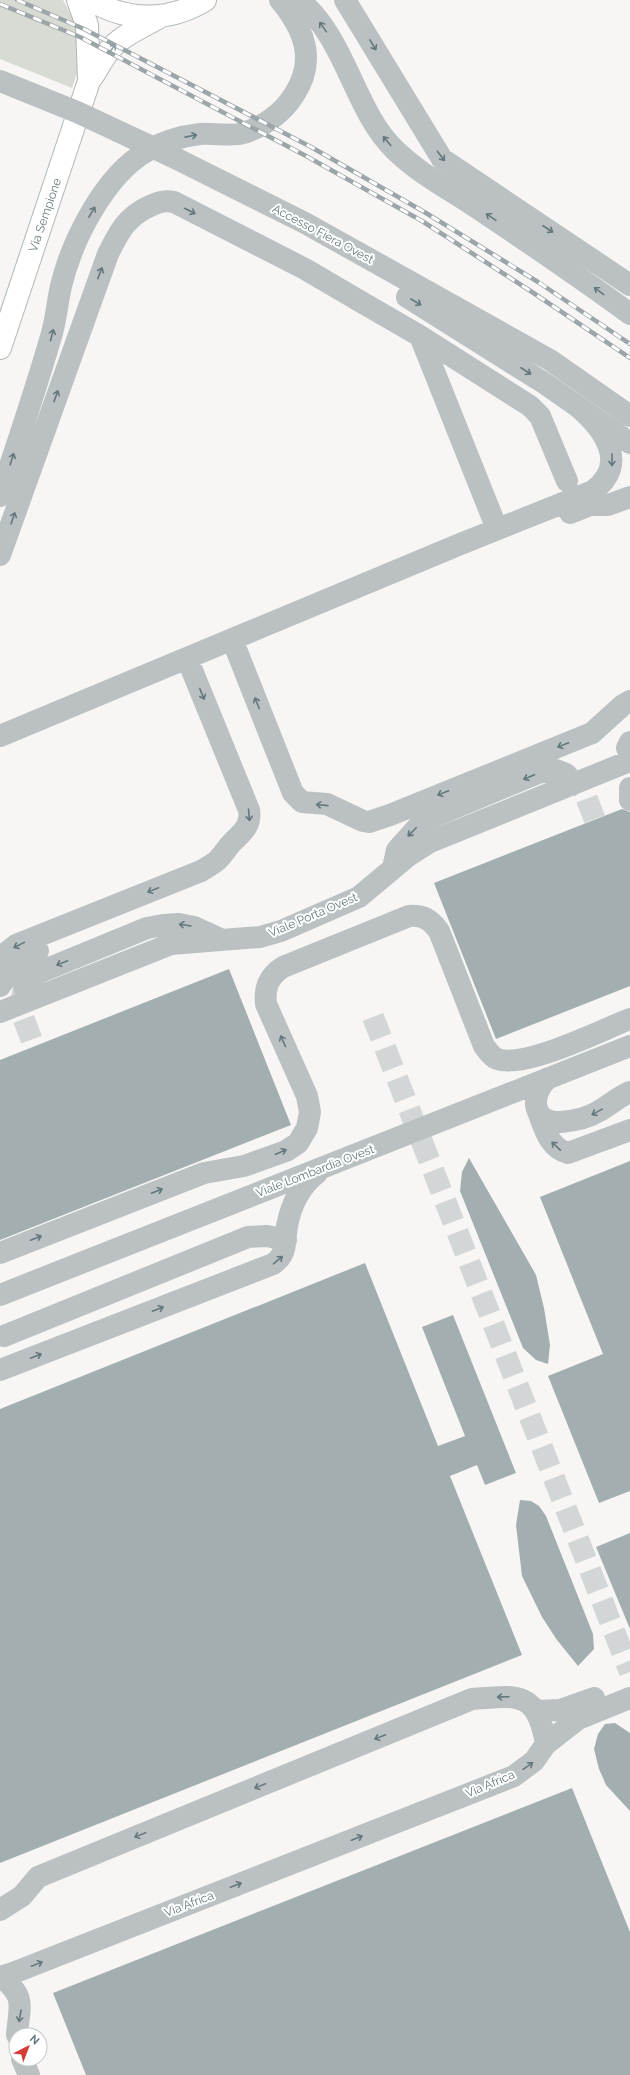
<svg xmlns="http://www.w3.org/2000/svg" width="630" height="2075" viewBox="0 0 630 2075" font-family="Raleway,sans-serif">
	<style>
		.green { fill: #d7dbd3 }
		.building { fill: #a3aeb0 }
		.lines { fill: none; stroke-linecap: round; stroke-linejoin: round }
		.minor-tunnel { stroke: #d2d6d6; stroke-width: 22; stroke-dasharray: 22 11; stroke-linecap: butt }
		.major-casing { stroke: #afb6b8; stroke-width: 24 }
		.minor { stroke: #bbc1c3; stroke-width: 22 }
		.major { stroke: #fff; stroke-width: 22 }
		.rail-casing { stroke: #9ca5a8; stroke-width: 4.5 }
		.rail { stroke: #fff; stroke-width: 3; stroke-dasharray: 9; stroke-linecap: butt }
		.minor-bridge { stroke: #bbc1c3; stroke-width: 22 }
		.oneway { stroke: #64777c }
		.oneway2 { stroke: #92a0a3 }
		.labels { text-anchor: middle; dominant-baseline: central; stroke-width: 4; stroke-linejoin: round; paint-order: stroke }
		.street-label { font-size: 12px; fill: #64777c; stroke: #fff }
	</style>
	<rect width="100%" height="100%" fill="#f7f6f4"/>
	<path class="green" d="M0 0H63L78 28 83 55 72 88 0 59Z"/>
	<path class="building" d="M622 809 630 812V986L496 1039 434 883Z
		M229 969 291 1125 0 1240V1060Z
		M469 1158 536 1275 544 1308 550 1345 548 1364 536 1360 523 1348 460 1191 462 1172Z
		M630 1161V1491L599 1503 548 1376 603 1354 540 1197Z
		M365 1263 438 1446 465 1436 422 1327 453 1315 516 1473 485 1485 477 1465 450 1476 522 1655 0 1863V1409Z
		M520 1500 531 1501 539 1506 546 1516 593 1634 594 1649 578 1666 557 1640 542 1617 522 1576 516 1525Z
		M630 1533V1629L596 1547Z
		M615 1723 630 1733V1811L606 1785 599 1769 594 1749 598 1734 605 1724Z
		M572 1788 630 1932V2075H86L53 1993Z"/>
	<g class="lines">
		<path class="minor-tunnel" d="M566 774 583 789 595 820
			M24 987 20 1009 34 1046
			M373 1017 630 1672"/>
		<defs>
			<path id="major" d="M78 0 87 25 89 81
				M91 0C127 22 169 22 205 0
				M0 348 89 81C96 72 101 61 108 52 121 35 143 27 161 16"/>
		</defs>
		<use href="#major" class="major-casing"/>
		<path class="minor" d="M299 0C346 38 354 110 394 149 418 173 449 189 476 207 528 242 580 277 630 314
			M345 0 442 159 630 285
			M171 156 305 223 550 360 630 416
			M407 297 544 383 630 443
			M420 336 497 529
			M0 496C17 444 35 392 50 340 56 322 57 304 61 286 72 240 105 175 147 151 162 142 183 136 200 134 213 133 227 136 239 134 261 129 282 114 294 95 317 60 304 29 280 0
			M570 513 590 505H608L630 497
			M0 555 108 254C119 232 126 217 150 206 159 202 165 200 174 202L305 269 363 303 420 336 530 406 540 416 567 481
			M232 639 293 793 302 802 327 804 363 821 369 822 390 815 592 733 623 705 630 701
			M0 736 458 545 593 491C630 464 604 429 577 406
			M627 748 630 742
			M630 788V800
			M393 868 397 850 423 821 538 773 556 770 566 774
			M0 958 16 945 201 871C218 861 218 861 229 846 239 834 252 828 249 810L187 658
			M0 986 13 967 38 951
			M24 987 30 978 40 972 147 928 163 925 179 924 194 927 218 938
			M0 1012 171 944 260 937 281 931 359 897 408 856 430 842 630 761
			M548 1078C529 1095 532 1124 561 1122 573 1121 588 1118 599 1111 610 1105 618 1097 630 1092
			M537 1109C544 1126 548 1148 568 1153L630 1130
			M0 1253 204 1173 244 1166 286 1151 298 1143 307 1128 310 1112 307 1096 266 1004C264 987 269 976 283 967L409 916C423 915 430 919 439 931L484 1046C488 1051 491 1056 497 1059 525 1069 601 1030 630 1019
			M0 1295 630 1046
			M4 1336 248 1237 267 1236 286 1240
			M0 1370 273 1264C288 1254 284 1242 287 1226 291 1205 300 1186 317 1173
			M536 1711 560 1710 594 1698
			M0 1910 22 1896 38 1877 472 1699C518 1695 537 1691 546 1744
			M0 1977 13 1973 514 1776 534 1761 546 1744 578 1719 630 1698
			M1 1977C27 1997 19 2006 17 2035
			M22 2059 29 2075"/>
		<use href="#major" class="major"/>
		<defs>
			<path id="rail" d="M17 0 84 29 311 147 426 213 538 282 630 344
				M0 4 80 37 306 156 422 221 532 292 630 358"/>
		</defs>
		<use href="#rail" class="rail-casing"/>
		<use href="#rail" class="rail"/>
		<path class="minor-bridge" d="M0 81 77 112 171 156"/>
	</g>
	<defs><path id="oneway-shaft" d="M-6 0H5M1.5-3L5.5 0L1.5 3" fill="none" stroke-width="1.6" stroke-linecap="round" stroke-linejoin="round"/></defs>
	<g class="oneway">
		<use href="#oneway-shaft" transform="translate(323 27) rotate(-125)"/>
		<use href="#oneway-shaft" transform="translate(373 45) rotate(59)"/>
		<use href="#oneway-shaft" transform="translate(191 136) rotate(-11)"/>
		<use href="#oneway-shaft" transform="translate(387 141) rotate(-130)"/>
		<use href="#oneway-shaft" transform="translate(441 156) rotate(53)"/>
		<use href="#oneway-shaft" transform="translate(190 211) rotate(27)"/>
		<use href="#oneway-shaft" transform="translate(92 212) rotate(-60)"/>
		<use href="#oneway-shaft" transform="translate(491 217) rotate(-146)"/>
		<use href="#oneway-shaft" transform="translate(548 229) rotate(33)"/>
		<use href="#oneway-shaft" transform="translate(100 273) rotate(-69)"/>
		<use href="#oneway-shaft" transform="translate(599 291) rotate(-144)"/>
		<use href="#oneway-shaft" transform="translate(416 302) rotate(30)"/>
		<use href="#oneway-shaft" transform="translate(52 335) rotate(-75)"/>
		<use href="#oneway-shaft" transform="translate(526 371) rotate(33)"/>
		<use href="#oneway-shaft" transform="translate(56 396) rotate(-70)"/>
		<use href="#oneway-shaft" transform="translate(12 459) rotate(-72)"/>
		<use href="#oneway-shaft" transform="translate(612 460) rotate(91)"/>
		<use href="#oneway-shaft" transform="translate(13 518) rotate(-71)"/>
		<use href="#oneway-shaft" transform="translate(202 694) rotate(68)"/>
		<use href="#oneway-shaft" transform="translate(257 703) rotate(-112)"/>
		<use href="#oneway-shaft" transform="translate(563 745) rotate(158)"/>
		<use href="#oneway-shaft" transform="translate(529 777) rotate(157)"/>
		<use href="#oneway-shaft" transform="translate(443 793) rotate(158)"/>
		<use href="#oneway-shaft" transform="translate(322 805) rotate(-174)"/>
		<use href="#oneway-shaft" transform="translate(249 815) rotate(85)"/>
		<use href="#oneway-shaft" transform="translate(412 832) rotate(134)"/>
		<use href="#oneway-shaft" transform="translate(153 890) rotate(158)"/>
		<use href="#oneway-shaft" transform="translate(185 925) rotate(-171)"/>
		<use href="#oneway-shaft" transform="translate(19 945) rotate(154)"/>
		<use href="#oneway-shaft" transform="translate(62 963) rotate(158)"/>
		<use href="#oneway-shaft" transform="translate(283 1041) rotate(-114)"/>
		<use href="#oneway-shaft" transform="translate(597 1112) rotate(151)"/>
		<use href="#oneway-shaft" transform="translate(556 1146) rotate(-136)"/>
		<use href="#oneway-shaft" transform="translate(281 1152) rotate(-23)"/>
		<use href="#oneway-shaft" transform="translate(157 1191) rotate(-21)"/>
		<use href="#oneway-shaft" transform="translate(36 1238) rotate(-21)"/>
		<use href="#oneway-shaft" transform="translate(278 1260) rotate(-40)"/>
		<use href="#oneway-shaft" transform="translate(158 1309) rotate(-21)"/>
		<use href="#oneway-shaft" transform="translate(36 1356) rotate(-21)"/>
		<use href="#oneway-shaft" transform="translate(503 1697) rotate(178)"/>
		<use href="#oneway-shaft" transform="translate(380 1737) rotate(158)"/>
		<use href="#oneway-shaft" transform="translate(528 1766) rotate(-35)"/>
		<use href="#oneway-shaft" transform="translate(260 1786) rotate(158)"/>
		<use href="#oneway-shaft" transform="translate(140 1835) rotate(158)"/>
		<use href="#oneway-shaft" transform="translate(357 1838) rotate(-21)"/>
		<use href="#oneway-shaft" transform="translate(236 1885) rotate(-21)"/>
		<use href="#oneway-shaft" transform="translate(37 1964) rotate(-22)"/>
		<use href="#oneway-shaft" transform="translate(20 2016) rotate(100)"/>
	</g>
	<use class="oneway2" href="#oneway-shaft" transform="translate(112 49) rotate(-49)"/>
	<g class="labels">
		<g class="street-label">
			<text transform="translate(45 215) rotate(-71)">Via Sempione</text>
			<text transform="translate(323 234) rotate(28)">Accesso Fiera Ovest</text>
			<text transform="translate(313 915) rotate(-23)">Viale Porta Ovest</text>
			<text transform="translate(315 1171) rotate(-21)">Viale Lombardia Ovest</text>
			<text transform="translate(490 1784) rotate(-23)">Via Africa</text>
			<text transform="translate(189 1904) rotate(-21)">Via Africa</text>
		</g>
	</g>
	<g transform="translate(28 2047) rotate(42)"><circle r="19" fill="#ffffff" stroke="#c1c9cb"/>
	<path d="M0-3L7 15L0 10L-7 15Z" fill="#d53c36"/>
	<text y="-6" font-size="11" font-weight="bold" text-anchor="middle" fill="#64777c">N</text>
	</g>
</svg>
